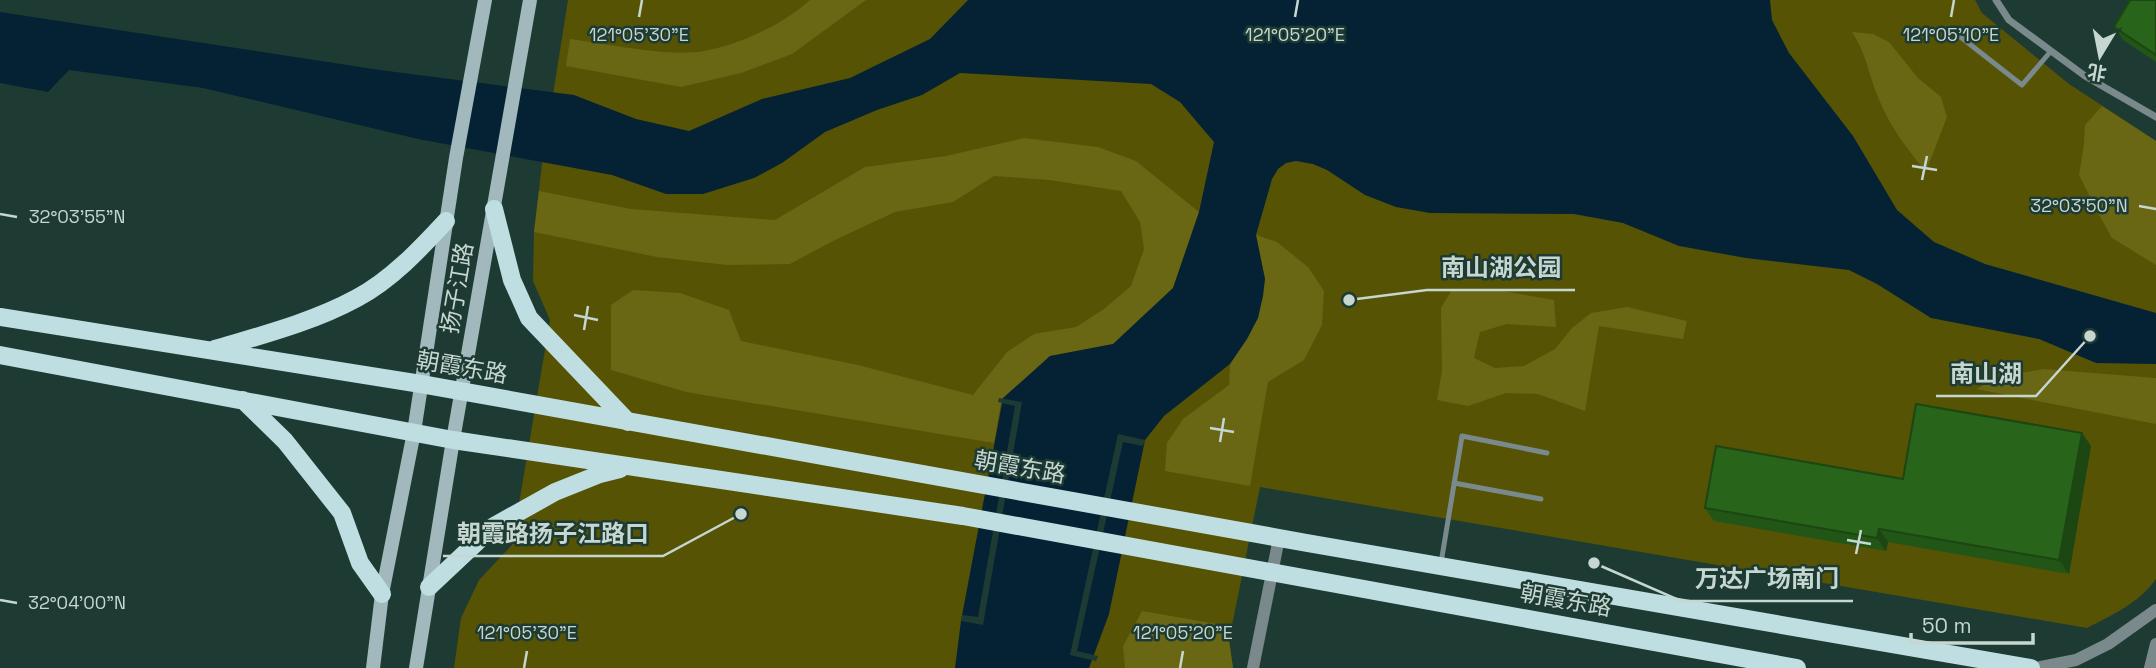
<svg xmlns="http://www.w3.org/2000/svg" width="2156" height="668" viewBox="0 0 2156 668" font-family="'Space Grotesk','Noto Sans SC',sans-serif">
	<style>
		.green { fill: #565305 }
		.forest { fill: #696614 }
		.water { fill: #042234 }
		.pier { fill: #1e3b33 }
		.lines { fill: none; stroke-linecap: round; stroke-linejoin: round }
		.service { stroke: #7a898b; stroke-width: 5 }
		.minor { stroke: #7a898b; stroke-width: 7 }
		.tertiary { stroke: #7a898b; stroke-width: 12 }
		.secondary { stroke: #a1b9bc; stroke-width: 14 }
		.primary { stroke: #bfdee2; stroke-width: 18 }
		.wall { fill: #225616 }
		.shaded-wall { fill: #1c4612 }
		.building { fill: #28641a; stroke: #1c4612; stroke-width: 2 }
		.ticks { fill: none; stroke: #c6d6d1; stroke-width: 2.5 }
		.labels { text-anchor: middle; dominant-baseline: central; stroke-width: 5; stroke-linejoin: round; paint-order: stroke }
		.street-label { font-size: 23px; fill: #c6d6d1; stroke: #1e3b33 }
		.ticks-label { font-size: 18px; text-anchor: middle; fill: #c6d6d1; stroke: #1e3b33; stroke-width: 5; stroke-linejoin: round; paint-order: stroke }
		.leader { fill: none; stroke: #c6d6d1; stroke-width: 2.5 }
		.callout-dot { fill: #c6d6d1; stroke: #1e3b33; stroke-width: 2.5 }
		.callout-label { font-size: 24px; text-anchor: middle; font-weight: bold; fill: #c6d6d1; stroke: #1e3b33; stroke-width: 5; stroke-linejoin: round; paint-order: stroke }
	</style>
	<rect width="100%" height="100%" fill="#1e3b33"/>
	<path class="green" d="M568 0H1975L1982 13 2069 84 2156 141V579C2139 603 2112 615 2087 628L1260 487 1229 640 1233 668H454L461 618 479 580 512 545 550 320 533 281 534 232 542 164Z"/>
	<path class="forest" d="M810 0H866L792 54 741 73 681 87 566 66 570 39C607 44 669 57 704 51 739 45 784 24 810 0Z
		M1852 32 1873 34 1889 42 1918 78 1941 97 1947 117 1927 169 1921 166C1900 139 1888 123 1876 92 1868 71 1865 51 1852 32Z
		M2102 106 2156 141V265L2112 238 2098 213 2079 175 2084 144 2085 125Z
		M1024 138 1098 147 1136 161 1199 212 1173 288 1113 344 1050 356 1001 403 994 443 686 392 611 370V305L633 290 680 293 729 310 741 341 858 365 973 395 1007 352 1034 334 1076 327 1104 309 1131 286 1144 249 1140 222 1121 191 1049 180 994 176 953 202 895 212 835 240 790 264 727 265 657 257 534 232 539 191 631 209 775 220 865 167 946 156Z
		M1256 235 1277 242 1308 267 1324 291 1322 325 1304 360 1268 382 1250 486 1165 471 1167 443 1183 419 1229 385 1230 364 1258 318 1265 279Z
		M1497 290 1554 300 1556 327 1507 324 1480 332 1474 358 1495 368 1524 366 1555 349 1572 328 1591 313 1627 307 1687 321 1683 339 1599 326 1585 411 1538 394 1506 393 1468 406 1437 400 1442 371 1441 308 1451 291Z
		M2044 369 2156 378V424L1976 389 2002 376Z
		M1142 611 1223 625 1229 640 1233 668H1125L1123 646Z"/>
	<path class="water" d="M968 0H1770L1772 20 1789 53 1853 136 1897 210 1934 242 1985 264 2156 313V364L2096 363 2039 339 1931 318 1877 284 1849 270 1746 258 1679 246 1623 223 1574 214 1430 213 1396 207 1365 195 1327 170 1313 164 1296 161 1286 163 1278 169 1272 179 1256 235 1265 279 1263 296 1258 318 1247 339 1230 364 1164 416 1145 440 1109 614 1089 668H955L961 621 1003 398 1050 356 1113 344 1173 288 1199 212 1214 142 1180 102 1151 84 960 73 922 95 877 110 825 132 782 163 754 178 703 194H666L612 175 418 139 203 88 69 70 48 92 0 83V12L380 70 574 95 636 119 689 131 762 99 850 78 930 39Z"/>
	<path class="pier" d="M999 398 1022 402 983 625 961 621 962 615 978 617 1015 406 998 402Z
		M1118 434 1145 440 1143 446 1123 442 1077 651 1098 656 1096 661 1070 655Z"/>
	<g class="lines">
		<path class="service" d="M1949 28 2022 85 2051 51
			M1454 483 1541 499
			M1441 563 1462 436 1547 453"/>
		<path class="minor" d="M1996 0 2009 20 2085 76 2156 117"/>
		<path class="tertiary" d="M1253 668 1279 538
			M2036 668 2076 660 2108 644 2156 610
			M2150 668 2156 644"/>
		<path class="secondary" d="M373 668 382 594 414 432 456 158 485 0
			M416 668 453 440 530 0"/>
		<path class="primary" d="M494 209 512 280 529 318 628 422
			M0 317 421 384 1307 543 2031 668
			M215 349C262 335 313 322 357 298 391 280 420 249 446 221
			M0 355 453 440 963 516 1797 668
			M243 400 285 441 342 513 360 563 382 594
			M429 587 494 526 555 492 600 474 620 469"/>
	</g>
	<path class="wall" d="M2156 0V62L2123 40 2114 27Z
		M2082 433 2091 446 2069 574 1888 542 1886 551 1714 521 1705 508 1903 479Z"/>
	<path class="shaded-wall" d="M2082 433 2091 446 2069 574 2059 560Z
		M1879 529 1888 542 1886 551 1877 538Z"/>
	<path class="building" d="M2130 0H2156V55L2114 27Z
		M1916 404 2082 433 2059 560 1879 529 1877 538 1705 508 1716 446 1903 479Z"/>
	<path class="ticks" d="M639 17 642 0M1295 17 1298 0M1951 17 1954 0M1912 166 1937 170M1922 180 1927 156M2139 206 2156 209M0 214 17 217M574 315 598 320M584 330 588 306M1210 428 1234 432M1220 442 1224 418M1847 540 1871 544M1856 554 1861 530M0 600 17 603M524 668 527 651M1180 668 1183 651"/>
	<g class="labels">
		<g class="street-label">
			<text transform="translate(457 288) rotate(-80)">扬子江路</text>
			<text transform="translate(462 367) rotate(10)">朝霞东路</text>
			<text transform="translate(1020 467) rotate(10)">朝霞东路</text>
			<text transform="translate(1566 600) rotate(10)">朝霞东路</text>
		</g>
	</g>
	<g class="ticks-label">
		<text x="639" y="41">121°05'30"E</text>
		<text x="1295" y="41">121°05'20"E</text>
		<text x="1951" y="41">121°05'10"E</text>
		<text x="2079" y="212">32°03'50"N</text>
		<text x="77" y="223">32°03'55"N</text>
		<text x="77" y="609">32°04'00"N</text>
		<text x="527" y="639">121°05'30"E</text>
		<text x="1183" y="639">121°05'20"E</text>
	</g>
	<path class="leader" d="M1349 300L1427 290H1575M2090 336L2036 396H1936M741 514L663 556H443M1594 563L1681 601H1853"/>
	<g class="callout-dot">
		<circle cx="1349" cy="300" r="7"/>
		<circle cx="2090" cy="336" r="7"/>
		<circle cx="741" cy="514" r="7"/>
		<circle cx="1594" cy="563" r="7"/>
	</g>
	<g class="callout-label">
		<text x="1501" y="276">南山湖公园</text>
		<text x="1986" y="382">南山湖</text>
		<text x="553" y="542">朝霞路扬子江路口</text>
		<text x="1767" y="587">万达广场南门</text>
	</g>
	<g transform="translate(2100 56) rotate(190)" stroke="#1e3b33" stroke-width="5" paint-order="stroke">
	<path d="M0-5L12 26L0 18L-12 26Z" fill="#c6d6d1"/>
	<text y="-10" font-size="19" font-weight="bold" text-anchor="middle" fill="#c6d6d1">北</text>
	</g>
	<path d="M1911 633v10h122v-10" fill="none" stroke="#c6d6d1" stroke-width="3.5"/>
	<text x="1922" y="633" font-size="21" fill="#c6d6d1" stroke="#1e3b33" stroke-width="5" paint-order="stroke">50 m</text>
</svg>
